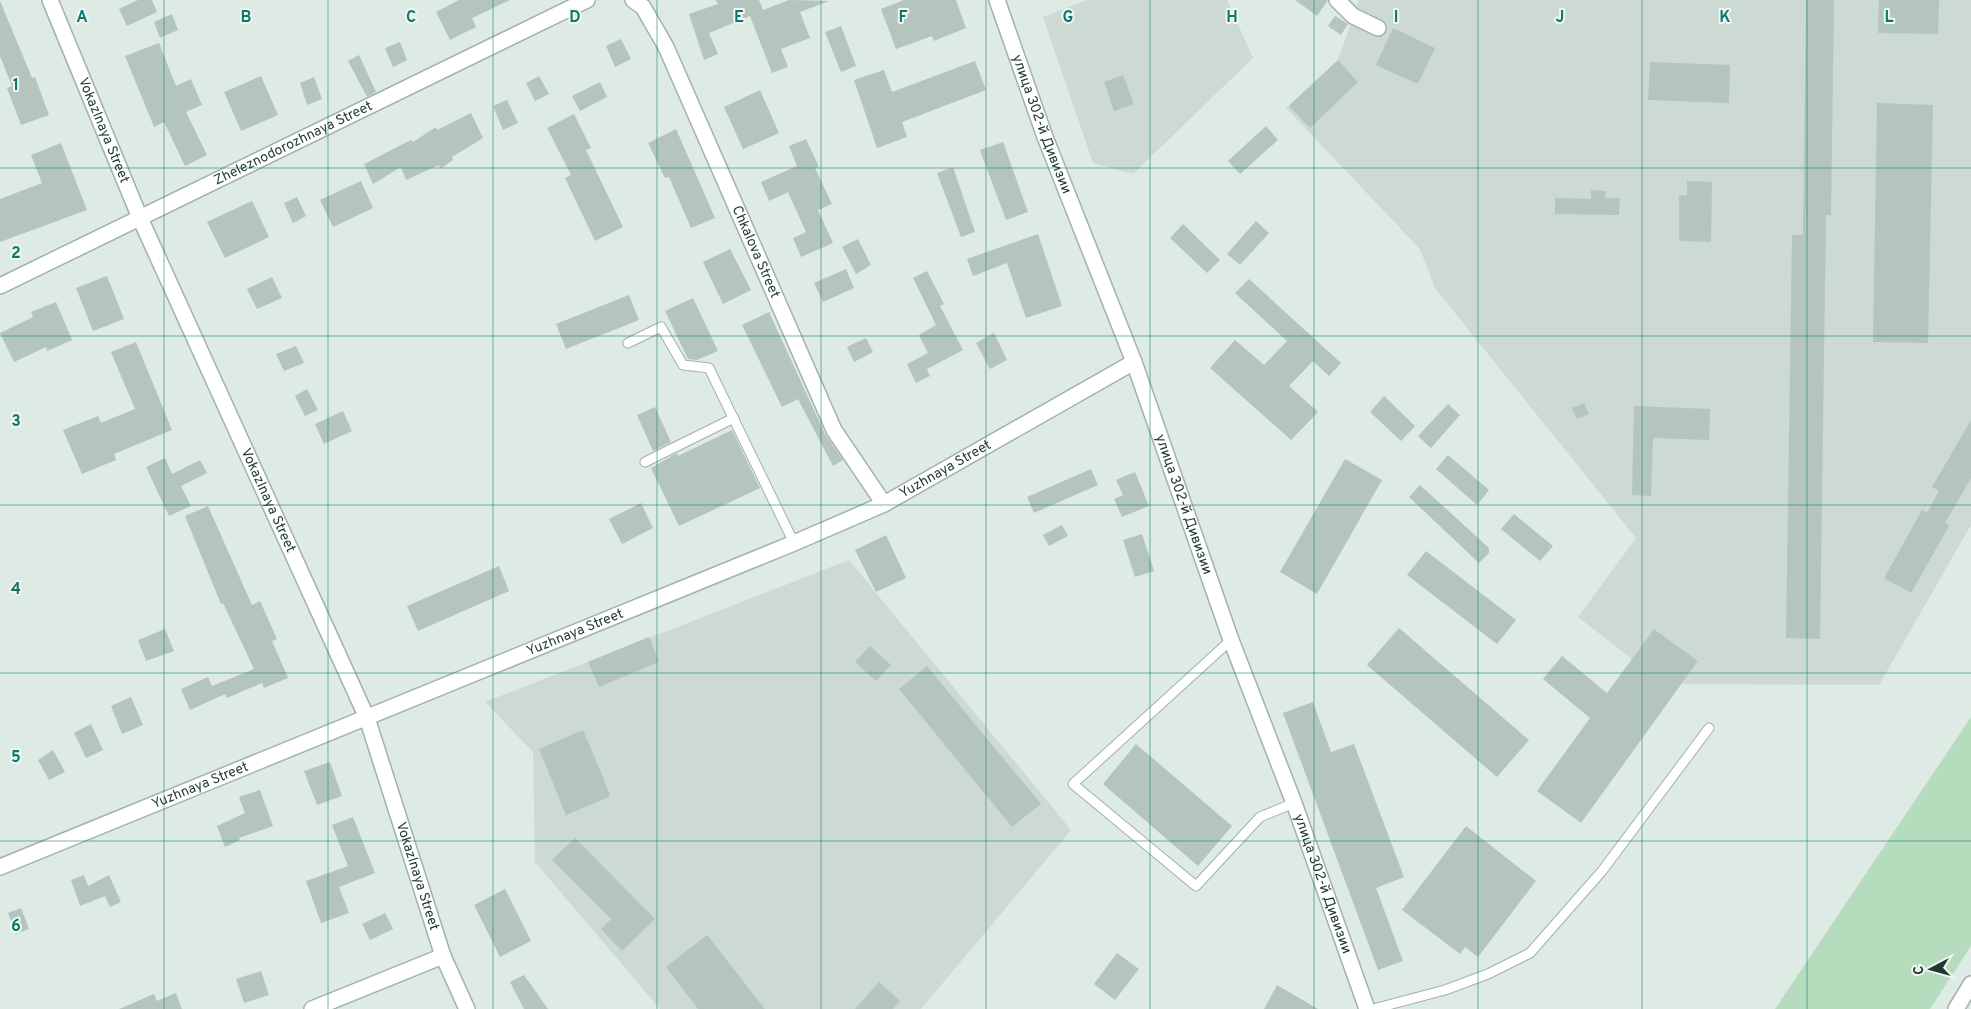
<svg xmlns="http://www.w3.org/2000/svg" width="1971" height="1009" viewBox="0 0 1971 1009" font-family="Overpass,sans-serif">
	<style>
		.built { fill: #ccdad3 }
		.green { fill: #b6dcbe }
		.building { fill: #b4c5bd }
		.lines { fill: none; stroke-linecap: round; stroke-linejoin: round }
		.lane-casing { stroke: #a1b2ab; stroke-width: 11 }
		.street-casing { stroke: #a1b2ab; stroke-width: 18 }
		.lane { stroke: #fff; stroke-width: 9 }
		.street { stroke: #fff; stroke-width: 15 }
		.grid { fill: none; stroke: #0f766e; stroke-width: 1; stroke-opacity: 0.55 }
		.labels { text-anchor: middle; dominant-baseline: central; stroke-width: 4; stroke-linejoin: round; paint-order: stroke }
		.street-label { font-size: 14px; fill: #1f3a31; stroke: #eff7f2 }
		.grid-label { font-size: 16px; text-anchor: middle; font-weight: bold; fill: #0f766e; stroke: #eff7f2; stroke-width: 4; stroke-linejoin: round; paint-order: stroke }
	</style>
	<rect width="100%" height="100%" fill="#deeae4"/>
	<path class="built" d="M1087 0H1227L1253 58 1133 174 1093 163 1043 17Z
		M1359 0H1971V525L1879 685 1682 684 1698 661 1654 629 1632 659 1578 617 1636 538 1435 288 1420 249 1286 108 1338 60Z
		M849 560 1071 830 921 1009H660L535 862 533 752 485 702Z"/>
	<path class="green" d="M1971 717V946L1930 1009H1775Z"/>
	<path class="building" d="M138 0H152L157 12 127 26 119 9Z
		M459 0H510L472 18 476 27 450 40 436 12Z
		M716 0H759L763 10 789 0 829 1 800 12 810 38 781 49 788 67 772 73 750 16 709 33 718 54 704 60 689 14 718 4Z
		M904 0H956L966 28 934 41 932 36 896 49 881 9Z
		M1295 0H1328L1317 16Z
		M1806 0H1834L1831 215H1826L1820 639 1786 638 1792 235H1803Z
		M1879 0H1939L1938 34 1878 33Z
		M0 1 32 78 35 77 49 115 21 125 7 88 12 86 0 56Z
		M172 14 178 30 160 38 154 22Z
		M1335 16 1348 24 1341 35 1328 26Z
		M841 26 856 66 841 72 825 32Z
		M1393 28 1435 48 1418 84 1376 65Z
		M621 39 631 59 615 67 606 46Z
		M400 42 407 60 393 67 385 48Z
		M159 43 176 86 191 79 202 105 186 112 207 155 185 166 164 122 154 127 125 56Z
		M359 55 376 92 367 97 348 61Z
		M1338 60 1358 82 1310 128 1289 106Z
		M975 61 986 90 902 122 907 137 877 148 854 80 884 70 892 92Z
		M1650 62 1730 65 1729 103 1648 100Z
		M1123 75 1134 104 1114 111 1104 82Z
		M261 76 278 115 241 131 224 92Z
		M539 76 549 94 535 101 526 83Z
		M314 77 322 99 307 105 300 83Z
		M600 82 607 97 580 111 572 96Z
		M760 90 779 133 743 149 724 107Z
		M507 100 518 123 503 130 493 106Z
		M1877 103 1933 105 1928 343 1873 342Z
		M471 113 483 138 452 157 453 160 440 169 439 165 406 180 401 167 373 184 364 164 411 140 413 142 436 127 437 130Z
		M574 114 591 148 586 150 623 227 595 241 565 178 571 175 547 128Z
		M1266 126 1278 140 1240 174 1228 161Z
		M676 129 715 218 691 228 669 177 665 178 648 143Z
		M806 139 819 167 815 168 832 204 818 210 833 243 801 257 793 238 806 232 788 192 769 201 761 182 797 166 789 146Z
		M1003 142 1028 212 1006 220 980 150Z
		M61 143 87 210 0 242V199L42 183 31 155Z
		M953 167 975 232 961 237 937 173Z
		M361 181 373 208 333 227 320 200Z
		M1687 181 1712 182 1711 242 1679 241V195H1687Z
		M1591 190 1606 191 1605 198H1620L1619 215 1555 214V198L1591 199Z
		M297 197 306 216 293 223 284 203Z
		M252 201 269 237 225 258 207 222Z
		M1256 221 1269 233 1240 265 1227 254Z
		M1183 224 1220 260 1207 273 1170 238Z
		M1038 234 1062 306 1026 318 1007 263 973 276 967 259Z
		M858 239 871 265 856 274 842 247Z
		M730 249 751 290 723 304 703 262Z
		M846 269 854 288 823 302 814 283Z
		M927 271 944 304 940 306 963 350 927 369 930 376 916 383 907 364 928 353 919 335 936 325 913 278Z
		M107 276 124 319 93 331 76 288Z
		M272 277 282 298 257 309 247 289Z
		M1249 279 1341 363 1329 376 1313 361 1289 386 1318 412 1291 440 1210 368 1235 340 1264 365 1287 341 1235 293Z
		M629 295 639 320 566 349 556 324Z
		M693 298 718 351 697 360 688 359 665 311Z
		M56 302 72 340 47 351 46 347 14 362 0 333 33 317 31 312Z
		M769 312 825 434 843 460 833 466 798 399 782 407 742 325Z
		M994 333 1007 360 990 369 976 343Z
		M866 338 873 352 854 362 847 347Z
		M136 342 172 430 114 454 116 460 82 474 63 430 98 416 101 423 135 409 111 352Z
		M296 346 304 363 284 371 276 354Z
		M307 389 318 410 305 416 295 396Z
		M1384 396 1415 426 1401 441 1370 412Z
		M1584 403 1589 414 1577 419 1572 408Z
		M1448 404 1460 415 1431 448 1418 436Z
		M1634 406 1710 409 1709 440 1653 438 1651 496 1632 495Z
		M655 407 671 442 653 451 637 415Z
		M343 411 352 431 324 444 315 424Z
		M1971 420V478L1945 523 1949 526 1911 593 1884 578 1922 510 1927 513 1939 491 1932 487Z
		M732 430 760 488 679 526 651 468 677 453 678 456Z
		M1448 455 1489 490 1477 505 1436 469Z
		M165 458 172 474 200 460 207 473 181 486 191 506 169 516 146 467Z
		M1345 459 1382 480 1317 594 1280 572Z
		M1091 469 1098 485 1034 513 1027 497Z
		M1135 472 1149 506 1122 517 1114 499 1123 495 1116 480Z
		M1420 485 1489 548V553L1479 563 1409 497Z
		M641 503 653 528 622 544 609 519Z
		M208 506 252 605 260 601 277 639 272 641 288 678 264 688 262 683 227 698 225 694 190 710 181 689 208 677 212 686 254 669 223 603 221 604 185 516Z
		M1514 514 1553 546 1540 561 1501 529Z
		M1062 525 1068 536 1049 546 1043 535Z
		M1142 534 1154 571 1135 577 1123 540Z
		M886 535 906 578 876 592 855 550Z
		M1426 551 1516 620 1497 644 1407 575Z
		M499 566 509 591 418 631 407 606Z
		M1399 628 1529 740 1497 777 1367 665Z
		M165 629 174 651 146 661 138 640Z
		M1654 629 1698 661 1581 823 1537 791 1590 718 1543 679 1562 656 1607 693Z
		M649 637 659 662 599 687 588 662Z
		M870 646 891 665 876 681 855 662Z
		M927 666 1041 804 1012 827 899 689Z
		M131 697 143 725 122 734 111 706Z
		M1313 702 1331 752 1354 744 1404 877 1376 888 1403 961 1378 970 1283 713Z
		M91 724 103 750 86 758 74 733Z
		M583 730 609 792V797L566 815 539 749Z
		M1136 744 1232 826 1198 866 1103 784Z
		M53 750 65 772 49 780 38 760Z
		M330 762 342 796 317 805 304 771Z
		M260 790 273 826 239 838 240 840 225 847 217 826 245 813 239 797Z
		M353 817 375 873 339 887 349 913 321 923 306 881 348 866 332 825Z
		M1466 826 1536 881 1478 957 1465 947 1460 954 1402 910Z
		M575 838 655 919 622 951 601 929 611 919 552 860Z
		M84 875 88 886 109 875 121 902 110 907 105 896 80 906 71 880Z
		M505 889 531 941 500 957 474 905Z
		M21 908 29 929 16 934 8 913Z
		M385 913 393 929 370 940 362 924Z
		M707 935 765 1009H698L666 967Z
		M1117 953 1139 969 1115 1000 1094 984Z
		M261 971 269 995 244 1003 236 979Z
		M524 975 548 1009H524L510 982Z
		M879 982 900 1001 893 1009H855Z
		M1277 985 1318 1009H1264Z
		M176 993 182 1009H119L154 994 157 1001Z"/>
	<g class="lines">
		<defs>
			<path id="lane" d="M628 343 661 327 683 365 709 368 794 543
				M645 462 734 418
				M1231 640 1073 784 1196 886 1260 817 1294 803
				M1373 1009 1445 990 1488 974 1530 953 1602 871 1709 728"/>
			<g id="street">
				<path id="s1" d="M50 0 140 218 367 718 443 956 467 1009"/>
				<path id="s2" d="M633 0 643 7 666 47 834 430 884 504"/>
				<path id="s3" d="M997 0 1045 137 1134 362 1231 640 1294 803 1367 1009"/>
				<path d="M1337 0 1353 16 1378 28"/>
				<path id="s4" d="M0 286 587 0"/>
				<path id="s5" d="M0 867 794 543 884 504 1134 362"/>
				<path d="M312 1009 443 956"/>
				<path d="M1956 1009 1971 984"/>
			</g>
		</defs>
		<use href="#lane" class="lane-casing"/>
		<use href="#street" class="street-casing"/>
		<use href="#lane" class="lane"/>
		<use href="#street" class="street"/>
	</g>
	<path class="grid" d="M164 0V1009M328 0V1009M493 0V1009M657 0V1009M821 0V1009M986 0V1009M1150 0V1009M1314 0V1009M1478 0V1009M1642 0V1009M1807 0V1009M0 168H1971M0 336H1971M0 505H1971M0 673H1971M0 841H1971"/>
	<g class="labels">
		<g class="street-label">
			<text stroke="none"><textPath href="#s3" startOffset="132">улица 302-й Дивизии</textPath></text>
			<text stroke="none"><textPath href="#s1" startOffset="141">Vokazlnaya Street</textPath></text>
			<text stroke="none"><textPath href="#s4" startOffset="326">Zheleznodorozhnaya Street</textPath></text>
			<text stroke="none"><textPath href="#s2" startOffset="282">Chkalova Street</textPath></text>
			<text stroke="none"><textPath href="#s5" startOffset="1026">Yuzhnaya Street</textPath></text>
			<text stroke="none"><textPath href="#s1" startOffset="546">Vokazlnaya Street</textPath></text>
			<text stroke="none"><textPath href="#s3" startOffset="538">улица 302-й Дивизии</textPath></text>
			<text stroke="none"><textPath href="#s5" startOffset="621">Yuzhnaya Street</textPath></text>
			<text stroke="none"><textPath href="#s5" startOffset="216">Yuzhnaya Street</textPath></text>
			<text stroke="none"><textPath href="#s1" startOffset="951">Vokazlnaya Street</textPath></text>
			<text stroke="none"><textPath href="#s3" startOffset="942">улица 302-й Дивизии</textPath></text>
		</g>
	</g>
	<g class="grid-label">
		<text x="82" y="22">A</text>
		<text x="246" y="22">B</text>
		<text x="411" y="22">C</text>
		<text x="575" y="22">D</text>
		<text x="739" y="22">E</text>
		<text x="903" y="22">F</text>
		<text x="1068" y="22">G</text>
		<text x="1232" y="22">H</text>
		<text x="1396" y="22">I</text>
		<text x="1560" y="22">J</text>
		<text x="1725" y="22">K</text>
		<text x="1889" y="22">L</text>
		<text x="16" y="90">1</text>
		<text x="16" y="258">2</text>
		<text x="16" y="426">3</text>
		<text x="16" y="594">4</text>
		<text x="16" y="762">5</text>
		<text x="16" y="931">6</text>
	</g>
	<g transform="translate(1931 969) rotate(264)" stroke="#eff7f2" stroke-width="4" paint-order="stroke">
	<path d="M0-4L9 19L0 12L-9 19Z" fill="#1f3a31"/>
	<text y="-8" font-size="14" font-weight="bold" text-anchor="middle" fill="#1f3a31">С</text>
	</g>
</svg>
